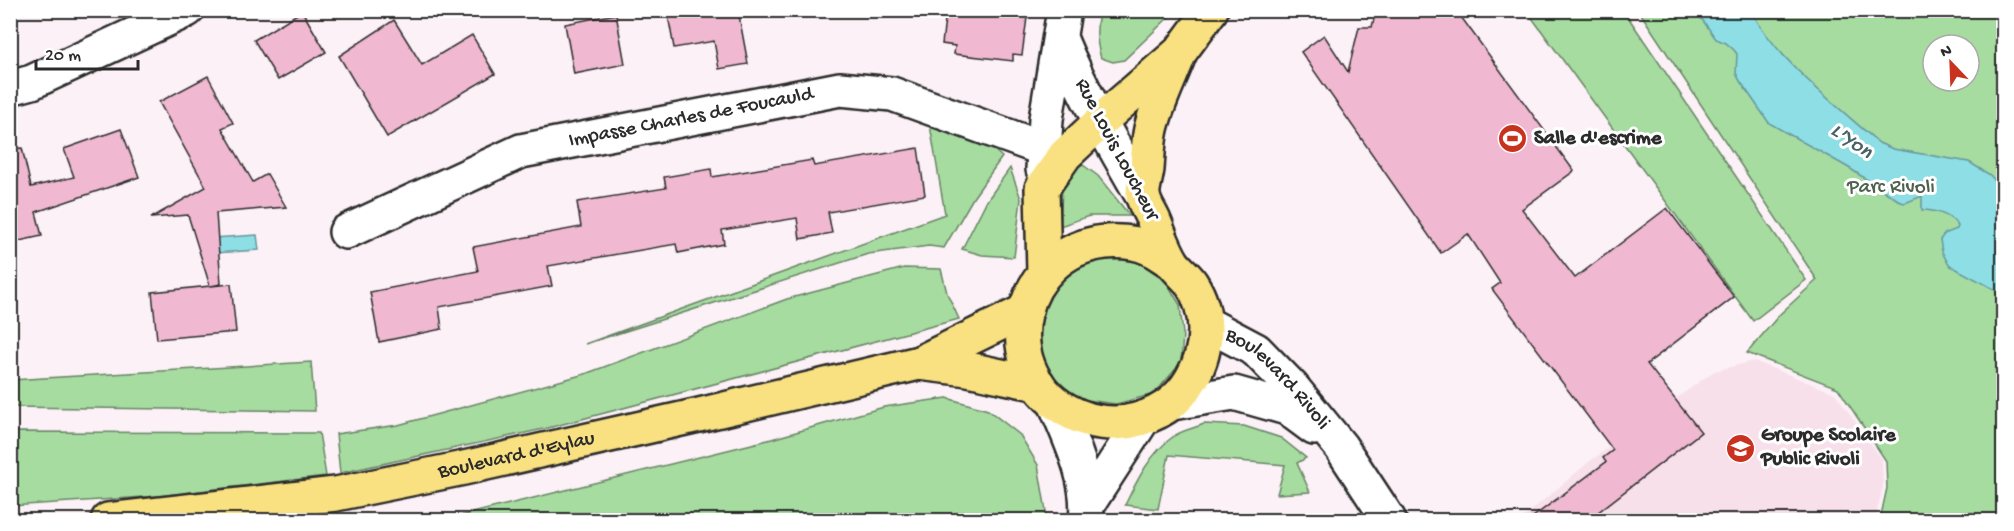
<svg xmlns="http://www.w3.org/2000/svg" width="2014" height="531" viewBox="0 0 2014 531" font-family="'Gochi Hand',sans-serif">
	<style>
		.built { fill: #f8e0eb }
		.green { fill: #a6dca0; stroke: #688466; stroke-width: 1.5; fill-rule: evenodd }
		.water { fill: #8ddee5; stroke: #66969b; stroke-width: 1.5 }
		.building { fill: #f0b9d1; stroke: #2b2b2b; stroke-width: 1.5 }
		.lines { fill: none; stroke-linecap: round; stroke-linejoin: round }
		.minor-casing { stroke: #2b2b2b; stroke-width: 38 }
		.major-casing { stroke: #2b2b2b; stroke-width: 38 }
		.minor { stroke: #fff; stroke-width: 33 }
		.major { stroke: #f9e181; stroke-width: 33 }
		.labels { text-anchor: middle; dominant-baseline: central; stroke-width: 6; stroke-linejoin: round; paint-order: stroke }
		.street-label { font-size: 21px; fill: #2b2b2b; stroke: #fff }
		.poi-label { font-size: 21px; font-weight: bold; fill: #2b2b2b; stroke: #fff; text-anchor: start }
		.park-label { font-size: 21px; fill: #50604e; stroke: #fff }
		.water-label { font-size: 22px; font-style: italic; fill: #486163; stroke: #fff }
	</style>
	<rect width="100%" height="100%" fill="#fcf1f6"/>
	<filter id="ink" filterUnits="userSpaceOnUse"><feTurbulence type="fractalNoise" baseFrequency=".0167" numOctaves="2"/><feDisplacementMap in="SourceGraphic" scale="12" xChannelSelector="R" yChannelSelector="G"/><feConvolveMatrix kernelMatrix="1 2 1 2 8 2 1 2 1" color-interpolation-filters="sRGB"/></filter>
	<g filter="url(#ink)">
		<path class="built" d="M1754 361 1835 393 1882 459 1883 487 1875 520H1520L1590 461 1714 371Z"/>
		<path class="green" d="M1100 10H1170V16L1124 60 1113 62 1101 58C1096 42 1095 27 1100 10Z
			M1527 11H1624L1806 280 1753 321Z
			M1639 11H2003V520H1880L1887 488 1886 461 1838 388 1747 353 1780 314 1817 280ZM1933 45H1969V81H1933Z
			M930 125 982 139 1002 157 973 198 944 248 929 246 868 254 585 344 945 214Z
			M1079 162 1098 176 1130 216H1089L1060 226 1062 189Z
			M1010 168 1021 199 1014 257 982 255 962 249 986 202Z
			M1107 253 1138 261 1163 276 1180 305 1183 334 1181 363 1154 394 1116 404 1072 398 1043 368 1035 313 1059 272Z
			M904 268 941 269 947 293 959 319 548 428 340 473 336 434 398 425 585 374 787 299Z
			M311 362 315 411 11 407V380Z
			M947 398 988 410 1020 435 1038 465 1046 511 1044 520H444L768 440 884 407Z
			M1204 424 1244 426 1281 438 1306 458 1297 463 1310 492 1277 494 1285 465 1169 455 1158 509 1125 505C1137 480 1151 452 1174 436 1182 430 1195 428 1204 424Z
			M11 432 319 433 326 476 159 496 11 506Z"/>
		<path class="water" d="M1696 11H1751C1781 64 1834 103 1879 143L1893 149 1969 162 1990 175 2003 190V296L1996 290 1949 265 1942 252 1940 240 1944 234 1957 229 1958 226C1951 215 1935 210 1922 210V196L1905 203 1901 202 1849 168 1769 123 1740 81 1736 73 1737 54 1734 50 1726 43 1716 39Z
			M257 235 259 250 200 254 198 239Z"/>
		<path class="building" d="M667 10H738L748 64 719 69 714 41 674 48Z
			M946 10H1028L1022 55 1013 54V61L954 54 955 46 942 44Z
			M1392 10H1456L1574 171 1522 209 1575 278 1667 208 1734 297 1647 364 1701 432 1588 520H1529L1606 462 1603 458 1613 450 1492 289 1500 283 1468 234 1441 253 1301 52 1324 35 1348 72 1359 27H1372L1375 15 1391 16Z
			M302 11 326 52 278 80 254 40Z
			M616 14 625 64 574 74 565 24Z
			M394 20 422 65 472 35 495 74 387 137 339 56Z
			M208 76 233 123 222 128 253 182 267 174 286 207 216 213 221 284 211 286 231 284 236 332 157 339 152 292 210 286 188 215 151 218 206 187 159 102Z
			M121 129 139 177 36 212 42 236 10 243V149L22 148 31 187 74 177 64 149Z
			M918 148 925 195 828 212 832 233 800 239 797 218 722 230 724 244 678 253 676 244 548 266 552 286 439 307 442 329 379 342 370 292 478 271 473 247 581 227 577 202 666 188 664 177 711 169 712 177 812 160 814 166Z"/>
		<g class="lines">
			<defs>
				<g id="minor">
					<path d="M1060 38C1083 94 1113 145 1143 197"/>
					<path d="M10 88 32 82 187 10"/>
					<path d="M1043 169 1046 119 1064 10"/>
					<path id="s1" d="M346 232 521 151 840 89 892 94 1044 149"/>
					<path id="s2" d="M1205 323 1256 350 1292 387 1341 447 1389 520"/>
					<path d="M1055 403C1070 439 1091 481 1086 520"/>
					<path d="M1172 403 1234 393 1287 408 1314 428"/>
					<path d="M1088 504 1143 419"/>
				</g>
				<g id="major">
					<path d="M1172 262C1165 258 1157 252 1149 248 1136 242 1119 241 1105 242 1019 251 991 366 1066 410 1085 421 1105 425 1127 422 1155 417 1178 403 1192 378 1209 349 1210 312 1191 283 1186 276 1178 270 1173 263 1165 251 1160 235 1154 221 1151 214 1144 204 1143 196 1142 188 1146 178 1147 169 1148 156 1148 142 1151 129 1157 103 1171 77 1180 52"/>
					<path d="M1044 273 1042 188 1065 155 1113 110 1180 52 1211 10"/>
					<path d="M919 363 968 369 1038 384"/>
					<path id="s3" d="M108 520 336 494 464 468 699 415 919 363 1025 311"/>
				</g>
			</defs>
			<use href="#minor" class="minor-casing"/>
			<use href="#major" class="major-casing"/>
			<use href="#minor" class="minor"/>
			<use href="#major" class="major"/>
		</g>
	</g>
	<defs>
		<symbol id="stadium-disc" viewBox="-11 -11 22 22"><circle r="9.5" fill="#c8321e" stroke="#fff"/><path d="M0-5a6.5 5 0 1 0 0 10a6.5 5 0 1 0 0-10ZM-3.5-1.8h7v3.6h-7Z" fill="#fff"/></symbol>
		<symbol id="school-disc" viewBox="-11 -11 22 22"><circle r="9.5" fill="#c8321e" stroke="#fff"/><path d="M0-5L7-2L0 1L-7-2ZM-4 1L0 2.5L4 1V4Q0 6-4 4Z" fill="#fff"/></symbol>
	</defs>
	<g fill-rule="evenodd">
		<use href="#stadium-disc" x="1496" y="122" width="33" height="33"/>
		<use href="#school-disc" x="1724" y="432" width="33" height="33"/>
	</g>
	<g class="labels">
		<g class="street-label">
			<text stroke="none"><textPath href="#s1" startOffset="366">Impasse Charles de Foucauld</textPath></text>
			<text transform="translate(1116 150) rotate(62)">Rue Louis Loucheur</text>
			<text stroke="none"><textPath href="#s2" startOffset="93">Boulevard Rivoli</textPath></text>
			<text stroke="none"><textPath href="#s3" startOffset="414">Boulevard d'Eylau</textPath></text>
		</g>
		<g class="poi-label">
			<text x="1534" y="139">Salle d'escrime</text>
			<text x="1761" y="436">Groupe Scolaire<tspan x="1761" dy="24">Public Rivoli</tspan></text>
		</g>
		<g class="park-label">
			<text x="1891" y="188">Parc Rivoli</text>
		</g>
		<g class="water-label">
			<text transform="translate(1851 142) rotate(35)">L'Yon</text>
		</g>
	</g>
	<rect width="2014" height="531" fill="none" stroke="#fff" stroke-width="36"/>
	<rect x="18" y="18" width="1978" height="495" fill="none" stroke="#2b2b2b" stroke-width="2" filter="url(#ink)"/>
	<g transform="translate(1951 63) rotate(337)"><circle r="28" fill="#ffffff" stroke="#aaaaaa" stroke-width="1.5"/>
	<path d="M0-4.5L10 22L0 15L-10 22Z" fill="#c8321e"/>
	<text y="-9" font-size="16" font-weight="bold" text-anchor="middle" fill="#2b2b2b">N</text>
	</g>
	<path d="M36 60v9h102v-9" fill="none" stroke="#2b2b2b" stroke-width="3"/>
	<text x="45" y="60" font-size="18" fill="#2b2b2b" stroke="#ffffff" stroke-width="4.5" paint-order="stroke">20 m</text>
</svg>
